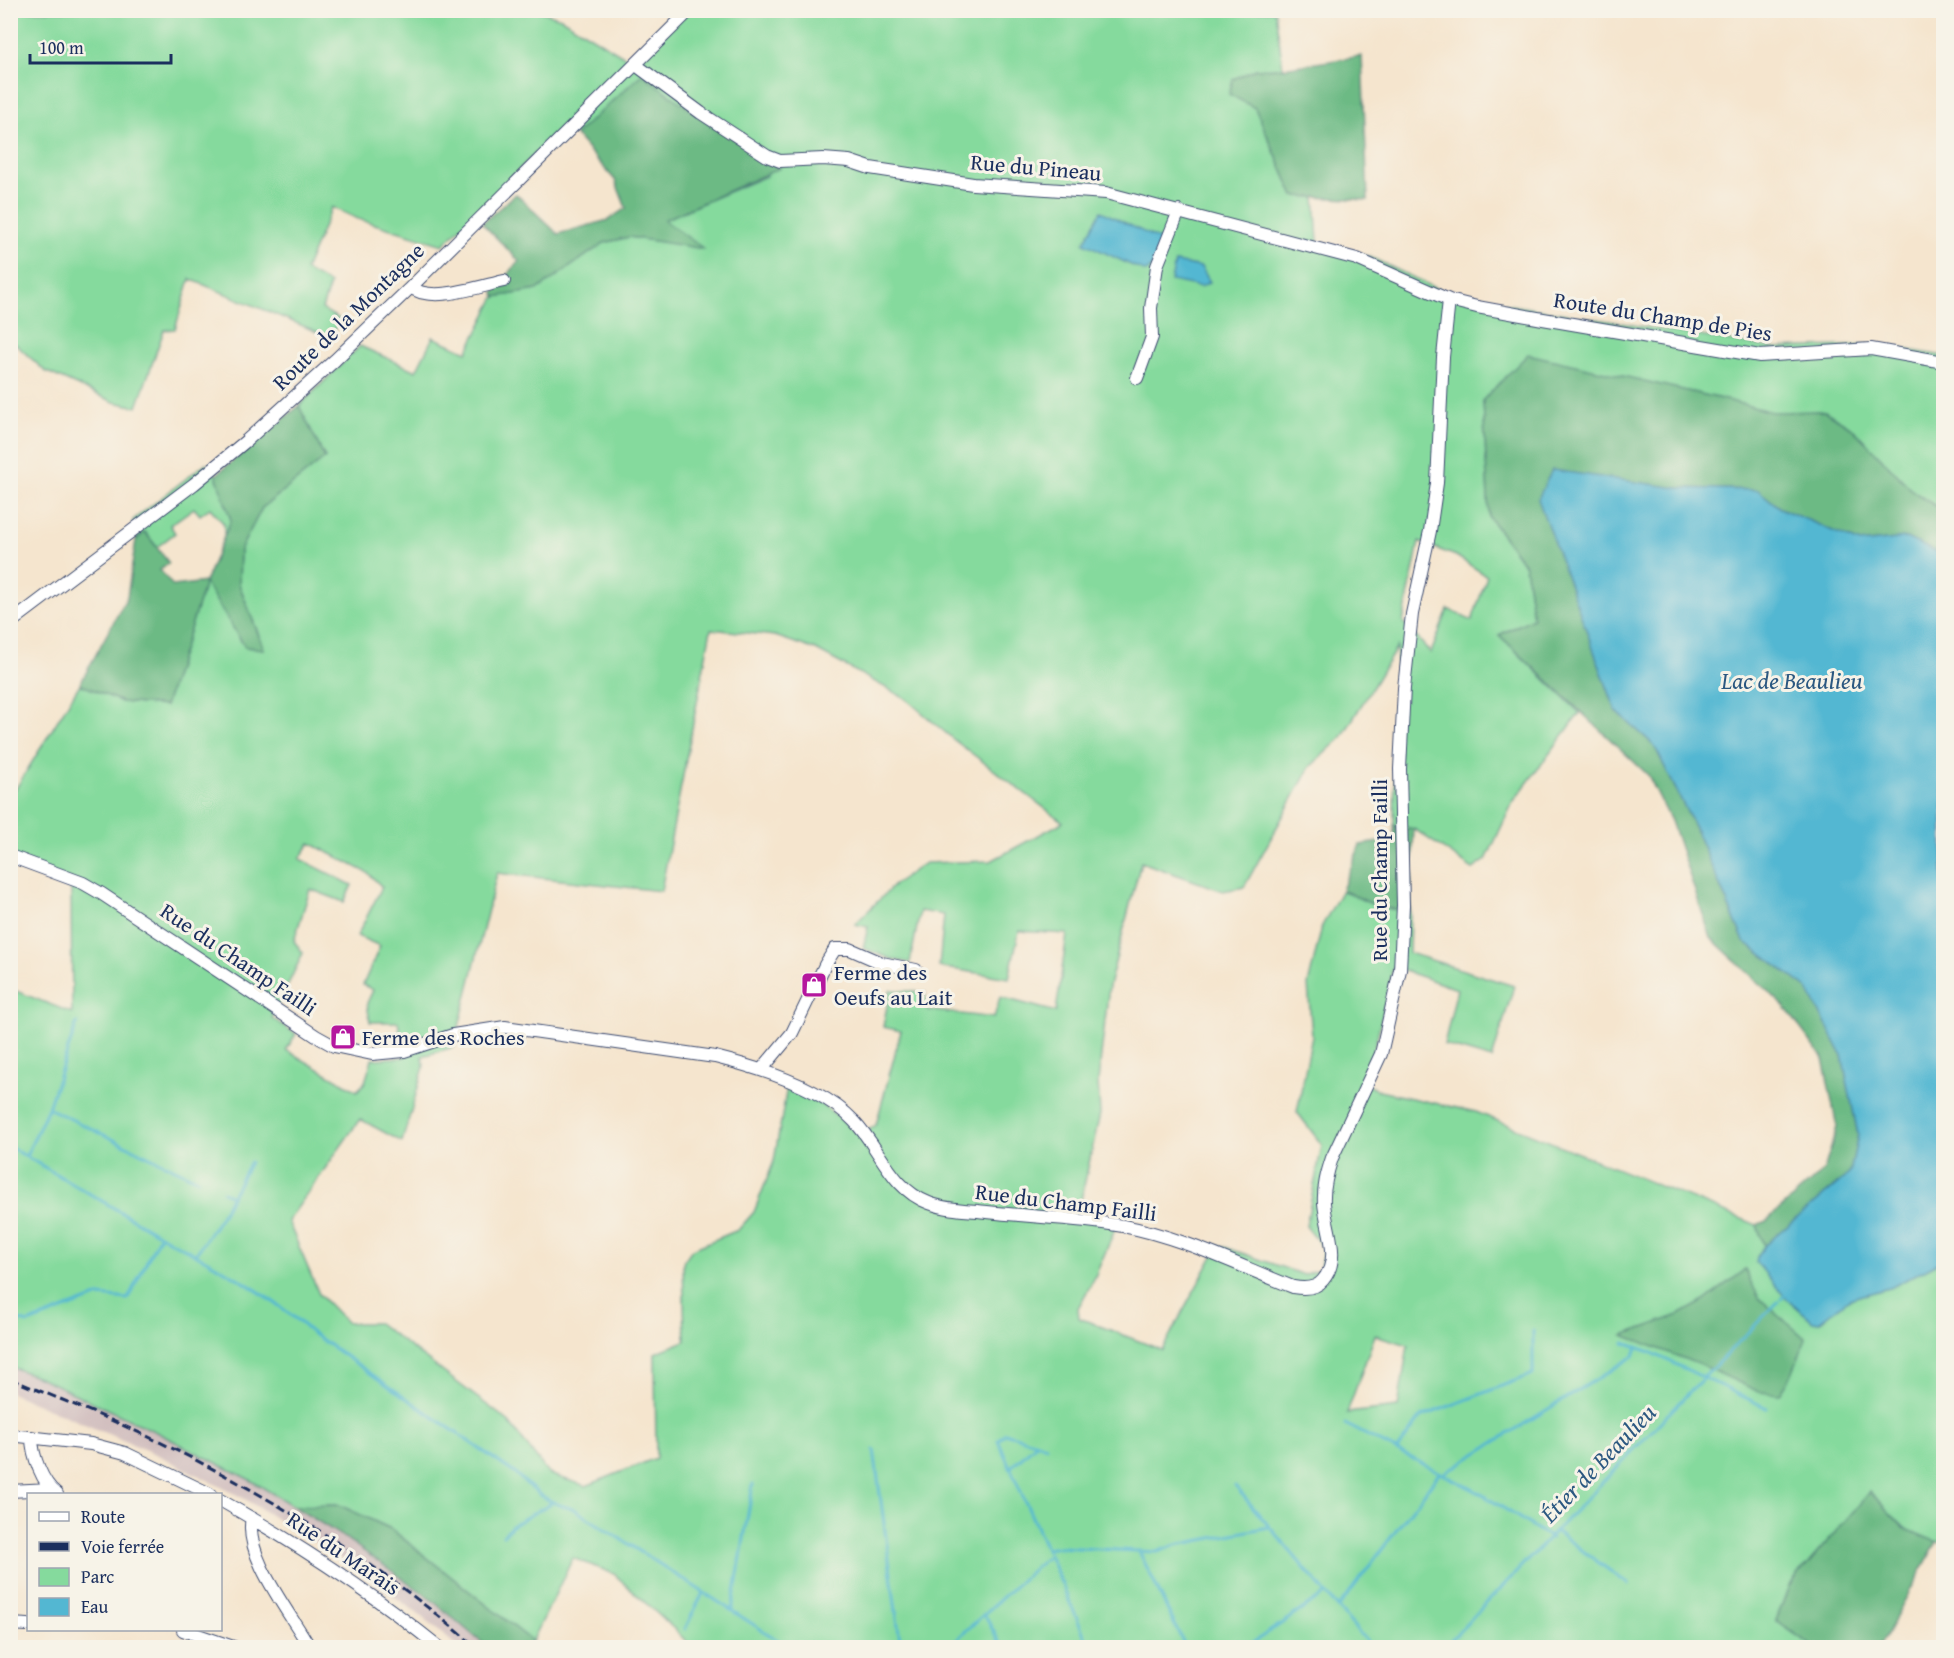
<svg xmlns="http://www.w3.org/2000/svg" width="1954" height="1658" viewBox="0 0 1954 1658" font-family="'Gentium Book Plus',serif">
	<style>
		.industrial { fill: #d2bfbf }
		.green { fill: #85da9d; stroke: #50847e; stroke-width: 1.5; fill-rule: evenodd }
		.forest { fill: #6cba84; stroke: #447471; stroke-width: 1.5 }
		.water { fill: #53b7d2; stroke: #377398; stroke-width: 1.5 }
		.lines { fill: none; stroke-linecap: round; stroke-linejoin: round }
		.stream { stroke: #53b7d2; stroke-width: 3 }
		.minor-casing { stroke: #3c4a6f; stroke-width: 14 }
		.minor { stroke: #fff; stroke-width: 12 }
		.rail { stroke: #1b2f5e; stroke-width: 3; stroke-dasharray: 9 4.5; stroke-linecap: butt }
		.labels { text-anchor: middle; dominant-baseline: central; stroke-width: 6; stroke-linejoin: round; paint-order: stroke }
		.street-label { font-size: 22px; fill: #1b2f5e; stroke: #f7f3e8 }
		.poi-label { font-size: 22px; fill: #1b2f5e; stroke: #f7f3e8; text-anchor: start }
		.water-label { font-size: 24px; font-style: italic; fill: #2c5881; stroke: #f7f3e8 }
	</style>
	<rect width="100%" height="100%" fill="#f7f3e8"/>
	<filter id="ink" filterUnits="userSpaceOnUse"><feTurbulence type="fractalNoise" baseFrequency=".0167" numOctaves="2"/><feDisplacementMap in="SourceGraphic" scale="12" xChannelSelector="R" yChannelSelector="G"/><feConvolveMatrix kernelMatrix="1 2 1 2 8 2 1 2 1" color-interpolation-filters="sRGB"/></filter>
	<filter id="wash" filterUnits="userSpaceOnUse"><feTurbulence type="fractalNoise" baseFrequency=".008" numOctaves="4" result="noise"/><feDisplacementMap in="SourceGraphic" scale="24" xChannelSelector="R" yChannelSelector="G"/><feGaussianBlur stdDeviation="1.35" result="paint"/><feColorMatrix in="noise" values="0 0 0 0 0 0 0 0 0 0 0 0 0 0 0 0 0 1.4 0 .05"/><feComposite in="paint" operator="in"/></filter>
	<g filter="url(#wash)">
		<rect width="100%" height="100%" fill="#f5e5ce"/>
		<path class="industrial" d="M10 1367 41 1378 156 1432 252 1481 342 1536 426 1595 487 1647H458L412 1609 343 1560 243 1498 160 1456 11 1393Z"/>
		<path class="green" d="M11 11H540L561 18 630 60 679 11H1275L1283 68 1256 69 1255 108 1294 196H1315L1318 243 1370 257 1450 295 1773 348 1878 345 1943 356V511L1914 492 1852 428 1825 411 1772 413 1726 400 1528 355 1483 400 1489 517 1525 566 1533 618 1499 635 1580 713 1513 802 1486 860 1473 869 1414 829 1394 826 1397 647 1342 737 1310 767 1244 887 1223 891 1141 862 1109 986 1098 1082 1100 1114 1078 1213 1119 1220 1094 1279 1078 1308 1079 1318 1162 1350 1219 1245 1304 1275 1320 1269 1323 1248 1306 1226 1322 1145 1297 1112 1312 1036 1308 985 1322 926 1342 890 1380 908 1410 910 1409 953 1514 986 1492 1059 1444 1045 1457 989 1393 967 1377 1038 1363 1083 1379 1091 1476 1112 1757 1225 1764 1246 1757 1257 1784 1296 1813 1321 1819 1322 1849 1299 1892 1287 1943 1260V1542C1911 1542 1890 1513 1870 1492L1789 1586 1776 1621 1814 1647H692L673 1628 614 1574 573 1558 532 1642 391 1529 339 1505 293 1506 252 1481 156 1432 41 1378 11 1367V989L72 1013 71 885 11 863 10 798 80 684 122 702 165 706 205 582 245 647 264 649 239 584 240 550 262 508 325 458 299 406 360 346 416 371 433 337 467 352 495 297 537 290 604 243 629 237 702 248 663 220 766 176 642 74 575 135 564 125 443 245 358 219 332 207 305 270 330 284 322 309 339 319 332 338 190 279 175 329 164 330 137 407 114 402 45 371 11 340ZM1419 542 1456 556 1487 576 1472 621 1448 609 1431 653 1403 622ZM711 629 775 636 816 650 905 698 954 740 1063 822 991 861 925 863 895 884 855 924 868 927 863 948 894 960 910 963 920 911 944 915 939 967 1009 978 1019 931 1067 934 1056 1012 1000 997 994 1018 927 1010 925 992 890 990 883 1027 901 1031 876 1125 860 1136C835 1112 819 1101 787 1087L774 1161 754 1212 738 1230 692 1249 683 1262 685 1341 655 1353 656 1458 586 1486 549 1474 507 1420 378 1323H347L319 1294 288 1221 360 1119 402 1142 424 1067 423 1056 454 1047 497 873 661 891ZM310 843 368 873 382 887 357 936 380 946 363 985 373 990 367 1003 370 1022H398L405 1057 372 1059 365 1082 357 1091 286 1050 296 1034 272 1018 303 953 294 941 310 889 344 902 352 885 300 859ZM1375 1335 1408 1345 1398 1407 1347 1413Z
			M206 463 216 475 231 520 224 539V524L210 508 200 515 194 508 170 525 175 533 157 547 145 532 136 540 133 520Z"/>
		<path class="forest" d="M1362 56 1368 200 1294 196 1255 108 1229 94 1233 79 1256 69 1283 68Z
			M642 74 696 114 780 168 664 220 704 249 629 237 604 243 537 290 495 297 494 292 519 261 482 223 516 194 558 234 608 220 626 208 615 180 575 135Z
			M1528 354 1726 400 1772 412 1825 411 1852 428 1914 492 1943 511V555L1906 538 1860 543 1780 508 1757 490 1678 488 1539 499 1616 711 1654 745 1694 826 1744 941 1807 988 1842 1055 1858 1135 1850 1173 1764 1246 1757 1225 1766 1221 1824 1170 1837 1127 1823 1058 1784 1006 1711 938 1671 821 1648 775 1499 635 1533 618 1525 565 1489 517 1483 400Z
			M299 406 325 458 262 508 240 550 239 584 264 649 245 647 205 583 165 706 122 702 80 684 127 597 136 540 145 532 169 563 160 570 173 586 205 582 231 520 216 475Z
			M1394 826 1414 829 1410 910 1380 908 1342 890 1360 845 1394 840Z
			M1745 1270 1759 1298 1806 1339 1791 1376 1780 1394 1759 1392 1708 1368 1623 1335 1679 1315 1704 1301Z
			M1870 1492 1904 1528 1937 1542 1879 1647H1814L1776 1621 1789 1586Z
			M339 1505 391 1529 532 1641 529 1647H487L426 1595 342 1536 293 1506Z"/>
		<path class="water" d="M1101 211 1162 241 1151 268 1146 272 1084 243Z
			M1175 262 1201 267 1210 282 1201 287 1171 281Z
			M1552 470 1678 488 1758 490 1780 508 1860 543 1906 538 1943 555V1260L1892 1287 1849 1299 1819 1322 1813 1321 1784 1296 1756 1262 1757 1257 1764 1246 1850 1173 1858 1135 1842 1055 1807 988 1744 941 1694 826 1654 745 1616 711 1538 499Z"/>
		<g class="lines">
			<path class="stream" d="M48 1108 198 1180
				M10 1147 170 1241C219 1266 271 1295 312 1333L516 1474C534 1491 548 1504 574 1509L790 1648
				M26 1156 48 1108 77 1023
				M223 1192 232 1196
				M196 1254 220 1218 250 1162
				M1781 1299 1784 1296
				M10 1318 28 1323 99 1296 128 1299 160 1235
				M1624 1343 1648 1351 1767 1408
				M1345 1424 1478 1492 1551 1538
				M1046 1446 1005 1433 998 1440 1090 1648
				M874 1450 901 1648
				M1397 1450 1421 1417 1533 1374V1331
				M1010 1468 1037 1443
				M1443 1474 1634 1356 1637 1347
				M1235 1486 1372 1648
				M1557 1532 1628 1584
				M503 1535 513 1525 551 1503
				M1046 1549 1059 1547 1157 1552 1176 1545 1269 1527
				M1139 1551 1186 1648
				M1338 1608 1440 1472
				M732 1610 753 1484
				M984 1614 1003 1648
				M685 1629 703 1593
				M947 1648 1049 1555
				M1245 1648 1325 1594
				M1443 1648C1555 1533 1664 1416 1778 1302"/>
		</g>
	</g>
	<g filter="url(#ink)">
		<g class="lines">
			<defs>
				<path id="minor" d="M636 65 701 113 767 156 780 161 823 159 849 161 870 168 973 184 1106 193 1357 259 1449 300 1477 307 1543 319 1760 356 1871 349 1944 362
					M411 287C430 304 481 286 504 281
					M1137 378 1152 337 1151 308 1157 266 1179 211
					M10 623 194 484 246 441 335 360 411 287 690 10
					M10 856 83 883 102 894 316 1036 334 1046 372 1054 404 1051 453 1035 505 1027 715 1057C759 1068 822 1087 854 1121 881 1149 890 1188 929 1203 947 1210 968 1210 987 1212 1032 1217 1078 1218 1123 1226 1182 1237 1237 1265 1293 1287 1304 1289 1316 1289 1323 1280 1342 1258 1326 1229 1324 1203 1323 1187 1327 1173 1332 1158L1381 1054 1400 970 1403 905 1400 769 1404 688 1412 614 1430 531 1437 483 1443 357 1449 300
					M762 1069 792 1033 825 965 835 949H850L882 963 916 970
					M10 1435 91 1444 125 1453 210 1494
					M32 1437C32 1455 42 1483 57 1494
					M10 1491 50 1489
					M220 1500C298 1544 371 1592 440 1648
					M252 1518C243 1556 292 1615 310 1648
					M10 1624 28 1625
					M183 1630 236 1648"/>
			</defs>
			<use href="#minor" class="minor-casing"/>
			<use href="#minor" class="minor"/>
			<path class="rail" d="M10 1379C58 1398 106 1417 153 1439 269 1494 380 1564 477 1648"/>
		</g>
	</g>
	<defs>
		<symbol id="shop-square" viewBox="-11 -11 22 22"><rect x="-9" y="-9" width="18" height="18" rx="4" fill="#b5179e" stroke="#f7f3e8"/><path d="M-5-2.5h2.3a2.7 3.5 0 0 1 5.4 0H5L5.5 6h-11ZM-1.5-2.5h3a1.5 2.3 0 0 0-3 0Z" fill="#fff"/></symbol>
	</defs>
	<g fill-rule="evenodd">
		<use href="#shop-square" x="799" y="970" width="30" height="30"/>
		<use href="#shop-square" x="328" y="1022" width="30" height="30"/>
	</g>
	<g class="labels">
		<g class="street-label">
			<text transform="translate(1036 167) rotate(5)">Rue du Pineau</text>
			<text transform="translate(348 316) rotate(-44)">Route de la Montagne</text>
			<text transform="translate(1663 316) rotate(9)">Route du Champ de Pies</text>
			<text transform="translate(1379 870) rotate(-90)">Rue du Champ Failli</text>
			<text transform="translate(239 959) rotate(34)">Rue du Champ Failli</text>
			<text transform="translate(1066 1202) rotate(7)">Rue du Champ Failli</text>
			<text transform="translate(344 1553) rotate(34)">Rue du Marais</text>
		</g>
		<g class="poi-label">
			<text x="834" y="972">Ferme des<tspan x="834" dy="25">Oeufs au Lait</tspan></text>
			<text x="362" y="1037">Ferme des Roches</text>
		</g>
		<g class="water-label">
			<text x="1792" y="680">Lac de Beaulieu</text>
			<text transform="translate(1598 1463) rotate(-46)">Étier de Beaulieu</text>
		</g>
	</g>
	<rect width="1954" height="1658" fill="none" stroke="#f7f3e8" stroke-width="36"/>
	<rect x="27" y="1493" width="195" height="138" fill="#f7f3e8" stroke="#9fa5b1" stroke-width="1.5"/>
	<rect x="39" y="1512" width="30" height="9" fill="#ffffff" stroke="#9fa5b1" stroke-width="1.5"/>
	<text x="81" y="1523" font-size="18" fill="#1b2f5e">Route</text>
	<rect x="39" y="1542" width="30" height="9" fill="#1b2f5e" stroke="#9fa5b1" stroke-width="1.5"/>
	<text x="81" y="1553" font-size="18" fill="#1b2f5e">Voie ferrée</text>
	<rect x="39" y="1568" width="30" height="18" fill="#85da9d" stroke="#9fa5b1" stroke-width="1.5"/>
	<text x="81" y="1583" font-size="18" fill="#1b2f5e">Parc</text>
	<rect x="39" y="1598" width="30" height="18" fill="#53b7d2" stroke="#9fa5b1" stroke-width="1.5"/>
	<text x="81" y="1613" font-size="18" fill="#1b2f5e">Eau</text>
	<path d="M30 54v9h141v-9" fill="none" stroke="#1b2f5e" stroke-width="3"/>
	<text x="39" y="54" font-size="18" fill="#1b2f5e" stroke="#f7f3e8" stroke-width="4.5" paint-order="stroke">100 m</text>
</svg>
